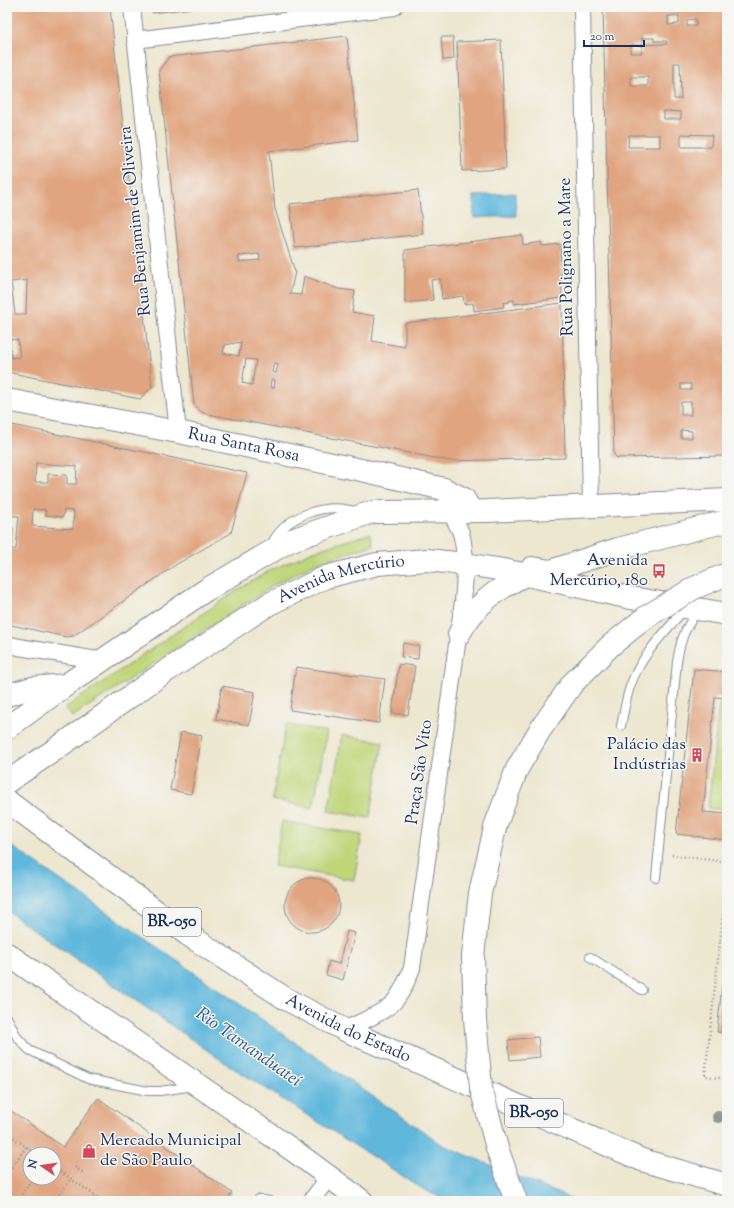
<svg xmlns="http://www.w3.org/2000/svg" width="734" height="1208" viewBox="0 0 734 1208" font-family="'Sorts Mill Goudy',serif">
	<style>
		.green { fill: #c0d679; stroke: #6e826c }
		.water { fill: #5fb8dc; stroke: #3d749d }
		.building { fill: #e0a580; fill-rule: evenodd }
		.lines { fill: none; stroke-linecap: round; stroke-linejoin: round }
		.lane-casing { stroke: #848b96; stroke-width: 10 }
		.street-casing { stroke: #848b96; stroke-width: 18 }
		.secondary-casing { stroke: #848b96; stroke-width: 24 }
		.primary-casing { stroke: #848b96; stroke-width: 24 }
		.highway-casing { stroke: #848b96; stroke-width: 24 }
		.path { stroke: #848b96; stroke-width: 2.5; stroke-dasharray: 1 3; stroke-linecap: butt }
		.lane { stroke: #fff; stroke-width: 8 }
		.street { stroke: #fff; stroke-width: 16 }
		.secondary { stroke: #fff; stroke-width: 22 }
		.primary { stroke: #fff; stroke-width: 22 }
		.highway { stroke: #fff; stroke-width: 22 }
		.primary-bridge-casing { stroke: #848b96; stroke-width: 24; stroke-linecap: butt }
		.primary-bridge { stroke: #fff; stroke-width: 22 }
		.tree { fill: #909995 }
		.labels { text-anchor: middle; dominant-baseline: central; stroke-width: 3; stroke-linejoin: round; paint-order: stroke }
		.shield { fill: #f6f6f2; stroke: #5d6b8a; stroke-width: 1 }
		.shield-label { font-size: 16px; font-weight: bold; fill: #1b2f5e }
		.street-label { font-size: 17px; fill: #1b2f5e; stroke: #f6f6f2 }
		.poi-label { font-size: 17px; fill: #1b2f5e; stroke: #f6f6f2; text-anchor: end }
		.water-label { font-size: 18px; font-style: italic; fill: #2f5884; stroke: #f6f6f2 }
	</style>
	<rect width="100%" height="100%" fill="#f6f6f2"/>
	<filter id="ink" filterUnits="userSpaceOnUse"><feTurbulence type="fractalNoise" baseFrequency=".025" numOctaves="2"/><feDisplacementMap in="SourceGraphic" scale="8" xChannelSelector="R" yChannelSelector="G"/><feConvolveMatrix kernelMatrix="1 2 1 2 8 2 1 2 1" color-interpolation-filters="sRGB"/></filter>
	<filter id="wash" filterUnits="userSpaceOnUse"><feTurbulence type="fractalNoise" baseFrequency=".012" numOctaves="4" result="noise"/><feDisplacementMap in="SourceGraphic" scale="16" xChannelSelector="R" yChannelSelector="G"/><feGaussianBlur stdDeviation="0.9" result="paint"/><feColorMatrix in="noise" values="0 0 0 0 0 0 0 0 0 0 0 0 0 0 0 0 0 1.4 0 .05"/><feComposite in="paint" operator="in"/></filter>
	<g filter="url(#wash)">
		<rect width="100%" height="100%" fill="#ede7cf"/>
		<path class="green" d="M370 533 373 545 316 563 274 585 72 717 65 708 239 589 269 571 311 552Z
			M719 704 727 705V810L708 808Z
			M286 724 327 732 313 808 272 800Z
			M342 735 383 742 370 818 328 811Z
			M282 821 362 835 354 880 274 866Z"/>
		<path class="water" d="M515 193 516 216 474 218 473 196Z
			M7 843 443 1145 576 1201H447L423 1189 221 1060 7 911Z"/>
		<g id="blocks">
			<path class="building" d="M7 7H110L152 387 140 399 7 372ZM27 280 26 314H15L11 282ZM10 339 18 340 20 357 11 358Z
				M149 7H193V8L153 13Z
				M605 7H727V456L617 458 614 455 603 9ZM668 16H679V24L668 25ZM696 19V26H687V20ZM642 38H654V41H667V44L642 45V53H630L631 45H642ZM674 63H680L681 99H674ZM631 77H648V86H631ZM664 111 681 112V119H664ZM681 134 712 135 711 147H681ZM629 135H660V147H628ZM681 384H691V390H681ZM681 402H691V415H681ZM681 430 692 431V438H681Z
				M347 36 358 140 269 151 275 209 295 272 290 294 301 295 304 276 338 289 355 291 352 312 375 316 372 341 405 347V323L562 303 565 458 450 461 203 413 194 405 159 70 169 57ZM259 254 260 260 239 262V256ZM241 342 239 356 223 353 225 345ZM246 359 256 360 252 385 242 383ZM274 363 278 364 276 373 272 372ZM271 380H275L274 388 270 387Z
				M441 37H453L454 59 443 60Z
				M501 40 506 169 462 171 457 42Z
				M418 190 423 234 295 248 290 204Z
				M522 235 523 245 541 242 542 246 560 244 562 298 514 304V300L509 301V302L503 303 504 307 474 311 473 303 464 304 463 296 442 299 440 279 431 280 433 300 405 303V250Z
				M7 424 247 473 231 533 177 564 73 636 66 637 7 624V527L13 528 10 549H16L19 516H7ZM36 463 77 466 76 484H67V475L48 474V482H35ZM33 509 46 510 45 515 63 517 64 510 74 511 73 529 32 526Z
				M403 643 419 646 418 659 401 657Z
				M399 664 415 666 408 715 392 713Z
				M296 667 385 679 379 723 290 710Z
				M694 669 727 672V698L715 697 703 812 727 814V840L676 834Z
				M222 686 255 692 249 725 216 719Z
				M181 732 202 736 191 794 170 790Z
				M285 905a27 27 0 1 1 54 0a27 27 0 1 1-54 0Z
				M347 931 355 933 343 980 326 975 329 961 339 964Z
				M722 986 727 987V1033L717 1032Z
				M538 1037 540 1057 510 1060 508 1040Z
				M98 1098 232 1193 226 1201H7V1108L63 1147ZM30 1154H54V1178H30Z"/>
		</g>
	</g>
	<g filter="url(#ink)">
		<use href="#blocks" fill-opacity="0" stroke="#848b96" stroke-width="1"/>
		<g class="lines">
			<defs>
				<path id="lane" d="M272 543C287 514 327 502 357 512
					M621 726C624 712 626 697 631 684 642 654 665 632 685 609
					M656 878 677 662C681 638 684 631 697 611
					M590 957 642 990
					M7 1017 17 1037 29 1050 88 1079 148 1091H160L194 1086
					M259 1199 269 1201"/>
				<path id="street" d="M132 7 178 432
					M582 7 591 506
					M135 40 394 7
					M7 644 19 647 103 661
					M345 1030C360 1022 379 1015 392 1004 402 994 407 980 412 968L463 601C465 579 467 555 461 533 457 522 449 514 447 502
					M311 1201 329 1177"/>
				<g id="secondary">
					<path id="s1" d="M7 400 178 432 366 471 444 489 464 499 471 511"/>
				</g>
				<g id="primary">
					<path d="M532 568 551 571 618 549 727 521"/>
					<path d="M459 634C475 605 495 590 525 575"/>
					<path d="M7 728 66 685 206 590 289 541 366 514 374 512 487 511 727 500"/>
					<path id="s2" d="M7 782 53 751 162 674 269 604 326 577 377 564 427 560 465 564 504 570 631 598 727 614"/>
				</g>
				<g id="highway">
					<path d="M7 695 32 688 66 685"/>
					<path id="s3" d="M7 801 187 934 286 999 345 1030 642 1160 727 1185"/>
					<path d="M7 954 294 1151 362 1201"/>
				</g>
			</defs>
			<use href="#lane" class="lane-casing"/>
			<use href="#street" class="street-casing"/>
			<use href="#secondary" class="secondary-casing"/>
			<use href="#primary" class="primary-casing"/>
			<use href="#highway" class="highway-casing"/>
			<path class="path" d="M672 855 727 862
				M727 879 705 1076 727 1079
				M7 1133 36 1154
				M54 1167 103 1201
				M75 1167 85 1174
				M7 1174 26 1147
				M17 1201 33 1178
				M55 1201 71 1178
				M91 1201 95 1195"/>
			<use href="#lane" class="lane"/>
			<use href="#street" class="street"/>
			<use href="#secondary" class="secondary"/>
			<use href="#primary" class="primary"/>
			<use href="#highway" class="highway"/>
			<defs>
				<path id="primary-bridge" d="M516 1201 497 1148 481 1088 475 1019 473 956 480 893 496 824 517 769 540 730 572 684 610 646 646 617 694 588 727 574"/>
			</defs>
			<use href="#primary-bridge" class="primary-bridge-casing"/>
			<use href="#primary-bridge" class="primary-bridge"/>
		</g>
		<circle class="tree" cx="718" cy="1117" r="6"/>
	</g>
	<defs>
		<symbol id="bus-bare" viewBox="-9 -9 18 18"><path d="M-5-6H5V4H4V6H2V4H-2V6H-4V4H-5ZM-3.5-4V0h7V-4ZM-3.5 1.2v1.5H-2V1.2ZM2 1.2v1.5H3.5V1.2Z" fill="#d1495b" stroke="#f6f6f2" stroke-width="2.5" paint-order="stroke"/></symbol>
		<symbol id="building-bare" viewBox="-9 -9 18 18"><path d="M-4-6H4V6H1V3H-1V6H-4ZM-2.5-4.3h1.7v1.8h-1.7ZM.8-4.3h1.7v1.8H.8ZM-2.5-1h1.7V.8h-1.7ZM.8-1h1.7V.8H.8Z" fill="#d1495b" stroke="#f6f6f2" stroke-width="2.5" paint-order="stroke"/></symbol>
		<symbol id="shop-bare" viewBox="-9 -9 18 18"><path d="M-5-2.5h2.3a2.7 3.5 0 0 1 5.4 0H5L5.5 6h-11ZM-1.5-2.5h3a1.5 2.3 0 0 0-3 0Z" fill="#d1495b" stroke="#f6f6f2" stroke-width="2.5" paint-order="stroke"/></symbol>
	</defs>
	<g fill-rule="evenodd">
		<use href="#bus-bare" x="649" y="561" width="20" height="20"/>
		<use href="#building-bare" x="687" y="745" width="20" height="20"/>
		<use href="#shop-bare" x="79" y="1141" width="20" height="20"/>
	</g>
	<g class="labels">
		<g class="shield">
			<rect x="143" y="908" width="58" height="28" rx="3"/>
			<rect x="505" y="1099" width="58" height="28" rx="3"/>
		</g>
		<g class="shield-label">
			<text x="172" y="922">BR-050</text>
			<text x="534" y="1113">BR-050</text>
		</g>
		<g class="street-label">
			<text transform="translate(136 221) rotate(-96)">Rua Benjamim de Oliveira</text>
			<text transform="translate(567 257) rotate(-91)">Rua Polignano a Mare</text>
			<text stroke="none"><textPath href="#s1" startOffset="241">Rua Santa Rosa</textPath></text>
			<text stroke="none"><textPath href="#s2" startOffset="394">Avenida Mercúrio</textPath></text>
			<text transform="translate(420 772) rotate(-82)">Praça São Vito</text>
			<text stroke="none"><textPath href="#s3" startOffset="411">Avenida do Estado</textPath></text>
		</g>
		<g class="poi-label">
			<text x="648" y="561">Avenida<tspan x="648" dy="20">Mercúrio, 180</tspan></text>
			<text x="686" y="745">Palácio das<tspan x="686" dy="20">Indústrias</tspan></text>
			<text x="100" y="1141" text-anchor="start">Mercado Municipal<tspan x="100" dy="20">de São Paulo</tspan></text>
		</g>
		<g class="water-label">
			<text transform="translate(248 1048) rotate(35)">Rio Tamanduateí</text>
		</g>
	</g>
	<rect width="734" height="1208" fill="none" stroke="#f6f6f2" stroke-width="24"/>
	<g transform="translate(42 1166) rotate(283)"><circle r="19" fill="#f6f6f2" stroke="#9ea6b7"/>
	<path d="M0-3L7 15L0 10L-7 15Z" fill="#d1495b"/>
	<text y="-6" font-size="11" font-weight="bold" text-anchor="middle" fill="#1b2f5e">N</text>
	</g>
	<path d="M584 40v6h60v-6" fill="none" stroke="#1b2f5e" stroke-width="2"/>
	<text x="590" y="40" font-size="12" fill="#1b2f5e" stroke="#f6f6f2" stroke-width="3" paint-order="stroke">20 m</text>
</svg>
